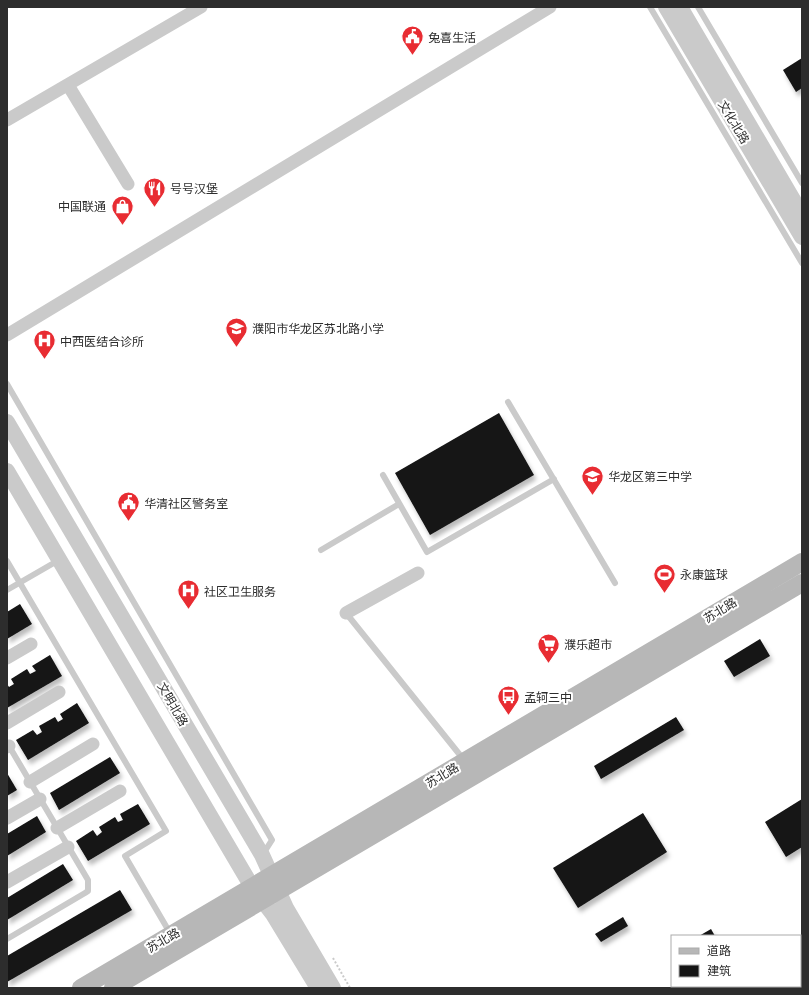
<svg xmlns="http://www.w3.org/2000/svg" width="809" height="995" viewBox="0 0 809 995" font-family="'PT Sans Narrow','Noto Sans SC',sans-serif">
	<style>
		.building { fill: #141414; filter: url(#shadow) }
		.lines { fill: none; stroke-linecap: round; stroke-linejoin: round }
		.path { stroke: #cacaca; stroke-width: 2; stroke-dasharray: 2 2; stroke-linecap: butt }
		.service { stroke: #cacaca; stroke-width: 6 }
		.minor { stroke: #cacaca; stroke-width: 13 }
		.tertiary { stroke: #cacaca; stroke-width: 16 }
		.secondary { stroke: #b7b7b7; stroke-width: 18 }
		.labels { text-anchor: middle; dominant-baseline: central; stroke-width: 4; stroke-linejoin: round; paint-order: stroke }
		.poi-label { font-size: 12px; fill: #2d2d2d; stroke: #fff; text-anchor: start }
		.street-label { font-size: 12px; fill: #2d2d2d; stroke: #fff }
	</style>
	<defs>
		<filter id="shadow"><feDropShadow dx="2.5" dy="4.5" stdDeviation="2" flood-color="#0004"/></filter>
	</defs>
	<rect width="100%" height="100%" fill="#fff"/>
	<path class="building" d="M802 58V88L796 92 783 70Z
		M499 413 534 475 430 535 395 473Z
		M20 604 32 624 7 639V612Z
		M760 639 770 656 734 677 724 661Z
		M50 655 62 676 7 708V684L9 687 14 684 11 679 27 669 30 674 36 671 32 666Z
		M77 703 89 723 28 760 16 740 33 730 37 735 42 732 39 726 55 717 58 722 63 719 60 714Z
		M676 717 684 730 601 779 594 766Z
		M110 757 120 773 59 810 50 793Z
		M7 773 17 790 7 796Z
		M802 799V847L786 857 765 822Z
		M138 804 150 824 88 861 76 841 93 830 97 836 102 832 99 827 115 817 118 822 123 820 120 814Z
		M643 813 667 852 578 908 553 868Z
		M37 816 46 832 7 856V834Z
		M63 864 73 880 7 920V898Z
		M120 890 132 910 7 982V956Z
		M623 917 628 926 601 942 595 934Z
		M711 929 715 936H699Z
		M687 986H720L716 988H688Z"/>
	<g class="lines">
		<path class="path" d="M333 958 350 988"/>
		<path class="service" d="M650 7 802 263
			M698 7 802 183
			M7 384 272 840 263 854
			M508 402 615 583
			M383 475 427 552 554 479
			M321 550 399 504
			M7 561 166 831 125 856 170 933
			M7 590 59 560
			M346 613 464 760
			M7 939 85 893 88 891V880L9 746"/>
		<path class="minor" d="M68 85 128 184
			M7 120 201 7
			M7 335 550 7
			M346 613 418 573
			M7 658 31 644
			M7 723 59 692
			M7 747 9 746
			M30 782 93 744
			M7 818 40 799
			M57 828 120 791
			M7 882 68 847
			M800 963 802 962
			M758 988 761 986"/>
		<path class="tertiary" d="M666 7 802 237
			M680 7 802 215
			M7 422 262 855 286 908 333 988
			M7 471 252 887 273 914 318 988"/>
		<path class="secondary" d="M81 988 802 562
			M113 988 802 583"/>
	</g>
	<defs>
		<symbol id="civic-pin" viewBox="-11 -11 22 30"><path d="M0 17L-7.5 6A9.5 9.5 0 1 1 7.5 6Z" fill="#e82c32" stroke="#fff"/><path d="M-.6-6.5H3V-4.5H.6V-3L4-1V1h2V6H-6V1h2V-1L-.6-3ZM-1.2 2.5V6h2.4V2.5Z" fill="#fff"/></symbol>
		<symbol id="restaurant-pin" viewBox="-11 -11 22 30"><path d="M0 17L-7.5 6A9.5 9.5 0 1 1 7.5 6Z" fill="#e82c32" stroke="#fff"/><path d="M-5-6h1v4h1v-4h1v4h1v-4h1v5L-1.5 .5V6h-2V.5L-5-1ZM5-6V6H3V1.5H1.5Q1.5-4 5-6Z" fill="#fff"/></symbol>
		<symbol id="shop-pin" viewBox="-11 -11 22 30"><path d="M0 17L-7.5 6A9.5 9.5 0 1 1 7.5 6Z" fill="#e82c32" stroke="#fff"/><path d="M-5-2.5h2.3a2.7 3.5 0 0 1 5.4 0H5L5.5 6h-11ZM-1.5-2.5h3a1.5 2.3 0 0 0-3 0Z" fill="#fff"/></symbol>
		<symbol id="school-pin" viewBox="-11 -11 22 30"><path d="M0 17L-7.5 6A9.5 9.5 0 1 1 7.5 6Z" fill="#e82c32" stroke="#fff"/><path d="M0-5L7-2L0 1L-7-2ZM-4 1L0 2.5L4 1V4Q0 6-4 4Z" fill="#fff"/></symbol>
		<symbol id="hospital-pin" viewBox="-11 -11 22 30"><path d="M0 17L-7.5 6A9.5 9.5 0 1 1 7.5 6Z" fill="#e82c32" stroke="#fff"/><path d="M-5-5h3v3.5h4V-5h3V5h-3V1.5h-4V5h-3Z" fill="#fff"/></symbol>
		<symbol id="stadium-pin" viewBox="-11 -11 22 30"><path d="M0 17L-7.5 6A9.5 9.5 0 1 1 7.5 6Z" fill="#e82c32" stroke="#fff"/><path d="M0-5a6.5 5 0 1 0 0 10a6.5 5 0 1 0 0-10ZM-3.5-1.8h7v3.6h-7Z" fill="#fff"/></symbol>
		<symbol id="supermarket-pin" viewBox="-11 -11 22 30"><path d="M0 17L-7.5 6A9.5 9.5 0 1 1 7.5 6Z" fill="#e82c32" stroke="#fff"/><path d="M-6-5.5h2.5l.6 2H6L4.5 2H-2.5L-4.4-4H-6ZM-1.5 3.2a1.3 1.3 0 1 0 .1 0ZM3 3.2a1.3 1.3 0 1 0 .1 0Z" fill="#fff"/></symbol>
		<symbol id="bus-pin" viewBox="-11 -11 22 30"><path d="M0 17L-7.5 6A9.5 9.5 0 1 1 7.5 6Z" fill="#e82c32" stroke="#fff"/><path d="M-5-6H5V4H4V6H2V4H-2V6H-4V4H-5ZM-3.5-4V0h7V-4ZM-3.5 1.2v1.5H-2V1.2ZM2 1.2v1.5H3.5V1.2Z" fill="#fff"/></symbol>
	</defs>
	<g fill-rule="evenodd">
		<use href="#civic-pin" x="400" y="24" width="25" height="34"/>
		<use href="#restaurant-pin" x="142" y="176" width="25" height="34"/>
		<use href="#shop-pin" x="110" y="194" width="25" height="34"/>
		<use href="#school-pin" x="224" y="316" width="25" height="34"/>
		<use href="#hospital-pin" x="32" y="328" width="25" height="34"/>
		<use href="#school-pin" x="580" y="464" width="25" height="34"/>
		<use href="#civic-pin" x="116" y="490" width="25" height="34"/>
		<use href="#stadium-pin" x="652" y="562" width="25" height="34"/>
		<use href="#hospital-pin" x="176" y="578" width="25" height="34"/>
		<use href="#supermarket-pin" x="536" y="632" width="25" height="34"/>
		<use href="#bus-pin" x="496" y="684" width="25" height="34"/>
	</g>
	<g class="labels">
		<g class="poi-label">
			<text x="428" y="37">兔喜生活</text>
			<text x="170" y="188">号号汉堡</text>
			<text x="106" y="206" text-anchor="end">中国联通</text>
			<text x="252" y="328">濮阳市华龙区苏北路小学</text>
			<text x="60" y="341">中西医结合诊所</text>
			<text x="608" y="476">华龙区第三中学</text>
			<text x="144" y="503">华清社区警务室</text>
			<text x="680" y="574">永康篮球</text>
			<text x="204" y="591">社区卫生服务</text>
			<text x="564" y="644">濮乐超市</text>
			<text x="524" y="697">孟轲三中</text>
		</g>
		<g class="street-label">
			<text transform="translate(734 122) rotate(59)">文化北路</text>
			<text transform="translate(720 610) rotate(-31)">苏北路</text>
			<text transform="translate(173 704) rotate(60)">文明北路</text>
			<text transform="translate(442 775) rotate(-31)">苏北路</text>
			<text transform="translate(163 940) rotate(-30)">苏北路</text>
		</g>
	</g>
	<rect width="809" height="995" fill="none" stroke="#2d2d2d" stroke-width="16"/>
	<rect x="671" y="935" width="130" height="52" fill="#ffffff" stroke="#ababab"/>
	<rect x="679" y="948" width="20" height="6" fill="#b7b7b7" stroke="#ababab"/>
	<text x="707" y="955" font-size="12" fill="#2d2d2d">道路</text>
	<rect x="679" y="965" width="20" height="12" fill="#141414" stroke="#ababab"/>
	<text x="707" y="975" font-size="12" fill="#2d2d2d">建筑</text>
</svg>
